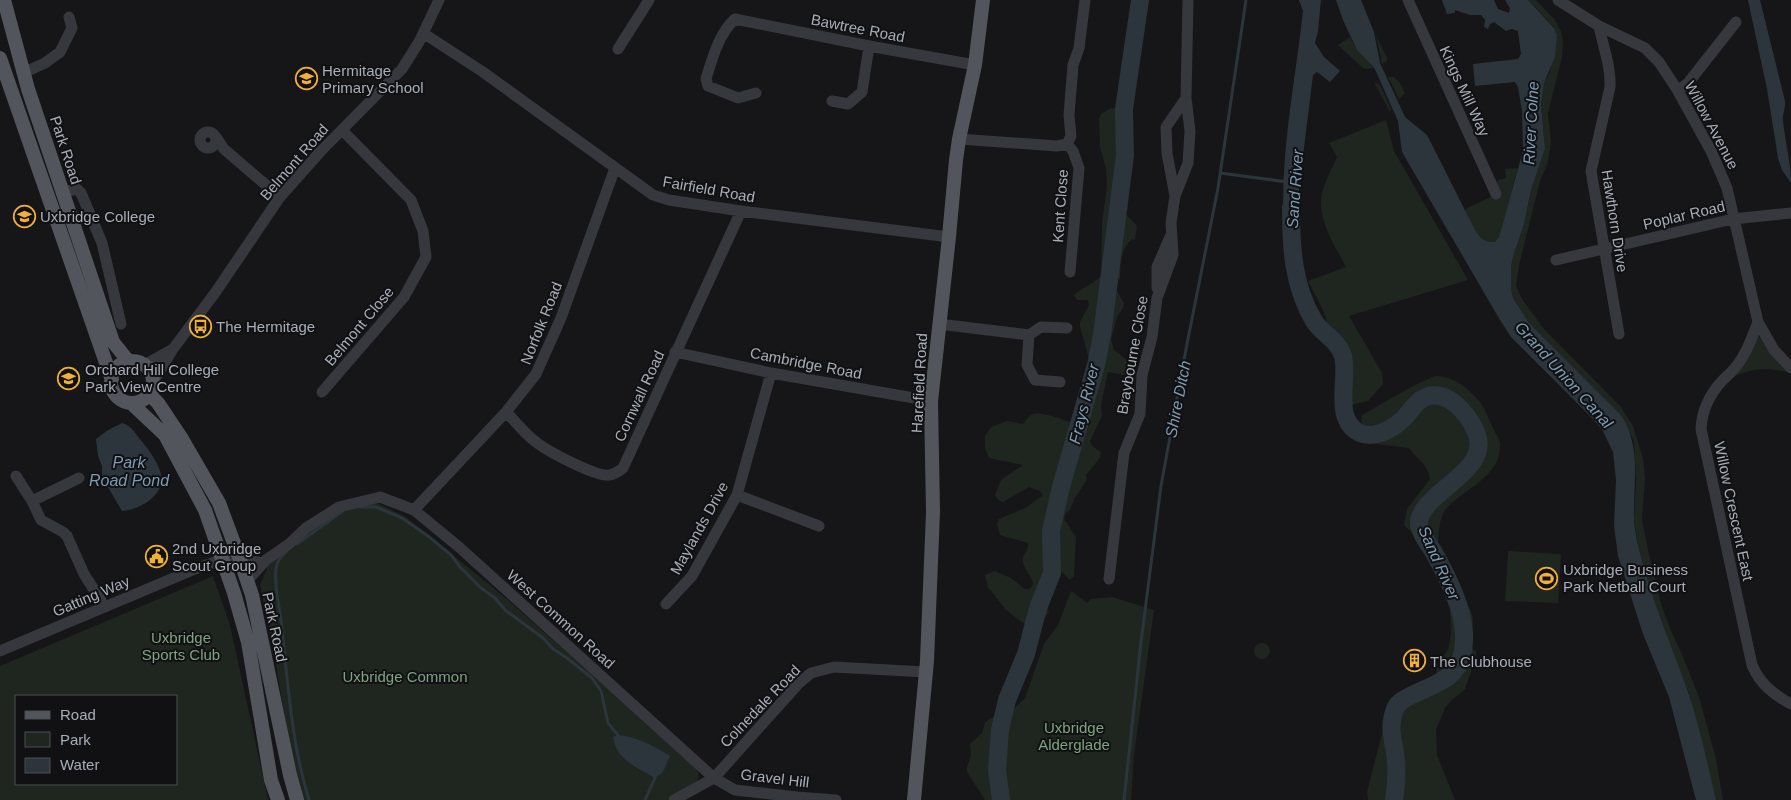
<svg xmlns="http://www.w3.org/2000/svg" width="1791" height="800" viewBox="0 0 1791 800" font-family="Arial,sans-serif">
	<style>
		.green { fill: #1e261f; fill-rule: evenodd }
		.water { fill: #2c353c }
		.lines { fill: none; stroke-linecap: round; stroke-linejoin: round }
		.stream { stroke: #2c353c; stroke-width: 3 }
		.river { stroke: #2c353c; stroke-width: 18 }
		.minor { stroke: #37383d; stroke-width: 11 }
		.major { stroke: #53555c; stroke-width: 14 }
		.labels { text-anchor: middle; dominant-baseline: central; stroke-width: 4; stroke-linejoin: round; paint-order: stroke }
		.street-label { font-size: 15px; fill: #a8adb8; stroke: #111113 }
		.poi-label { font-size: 15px; fill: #a8adb8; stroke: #111113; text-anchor: start }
		.park-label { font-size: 15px; fill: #7fa381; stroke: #111113 }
		.water-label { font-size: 16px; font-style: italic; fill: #7f9bb3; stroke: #111113 }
	</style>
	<rect width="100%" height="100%" fill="#161618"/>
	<path class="green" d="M1528 0H1536L1554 19 1561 31 1563 41 1562 57 1548 113 1551 142 1548 162 1540 181 1519 265 1516 286 1522 299 1544 329 1621 407 1633 426 1643 459 1645 478 1642 520 1650 559 1662 607 1672 633 1681 652 1699 697 1716 759 1723 800H1716L1687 688 1656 611 1638 547 1634 519 1636 481 1634 441 1621 415 1529 323 1513 298 1511 288V267L1513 257 1524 224 1531 190 1545 149 1541 104 1544 83 1550 72 1557 35 1554 27Z
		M1376 35 1387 58V61L1382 64Z
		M1350 37 1357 50 1366 57 1375 68 1364 69 1338 45Z
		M1388 77H1394L1400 83 1405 93 1399 99Z
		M1374 82 1380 85 1391 109 1390 112Z
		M1111 108 1116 109 1127 120 1128 131 1122 153 1124 203 1126 214 1137 226 1135 240 1132 239C1119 252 1121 263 1120 280L1118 279 1116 289 1124 303 1123 308 1117 317 1111 339 1114 350 1131 363 1134 368 1132 373 1125 375 1108 372 1101 405 1102 416 1090 441 1092 446 1101 452 1100 458 1086 475 1087 480 1074 499 1070 510 1066 513 1064 519 1076 537 1074 576 1070 580 1058 568C1055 570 1050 572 1048 575 1042 583 1046 604 1049 612L1039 626H1027L1006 610 988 587 985 575 995 571 1011 578 1025 589H1030L1033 584C1032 575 1024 570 1023 562 1021 555 1029 551 1028 543L1000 535 997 524 999 519 1025 508 1043 495 1040 491 1029 487 1003 502 998 500 995 495 1001 480 1023 465 989 458 985 447V436L991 427 1007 421 1023 424C1025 421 1028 417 1031 415 1040 410 1063 420 1072 423L1087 394 1091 366 1080 327V322L1089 305 1088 300H1077L1074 295C1083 287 1093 284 1101 276L1102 223 1107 186 1106 169 1100 147 1099 119 1101 114Z
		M1386 120 1394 151 1468 280 1349 316 1382 373 1383 384 1368 401 1346 406 1340 404 1342 382 1347 372 1349 361 1327 323 1324 312 1308 281 1346 267C1336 248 1322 227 1321 205 1320 189 1331 171 1337 157L1329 143Z
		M1518 168 1499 237 1495 242C1477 244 1471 223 1465 209L1493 196 1498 180 1506 178 1505 169Z
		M1758 336 1761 338 1791 373C1767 367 1754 367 1731 378Z
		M1435 376C1454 376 1468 388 1480 402 1485 409 1488 418 1492 426 1494 431 1499 438 1500 443 1503 476 1463 489 1446 509 1439 518 1439 531 1438 542 1431 543 1408 531 1404 525L1407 509 1430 479C1427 462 1418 461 1409 448L1369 443 1361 420 1362 415 1413 386Z
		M377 503 406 517 507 599 697 768 699 776 697 782 667 800H302L295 776 276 665 260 585 269 564 326 514Z
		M1508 551 1561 554 1558 603 1505 601Z
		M213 576 230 625 268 800H0V666ZM16 696H176V784H16Z
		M1071 591 1087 603 1091 599 1112 597 1154 610 1134 755 1131 800H985L967 772V767L971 755 970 744 982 733 985 723 989 719 1015 708 1025 698 1044 644 1058 625Z
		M1465 603C1478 614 1472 633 1468 646L1476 651V657L1465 689 1452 700 1445 708 1436 730 1437 755 1455 800H1368L1367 792 1391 698 1421 681 1433 678 1436 674 1438 663 1447 651 1449 646 1451 633 1450 607Z
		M1254 651a8 8 0 1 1 16 0a8 8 0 1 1-16 0Z"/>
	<path class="water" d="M1299 0H1321L1318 31 1315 43 1324 57 1340 71 1330 82 1317 72 1313 75 1299 188 1298 229 1284 231C1279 158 1295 84 1303 11Z
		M1336 0H1361L1374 32 1380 63 1405 117 1427 135 1474 228C1479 237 1484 243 1495 242L1499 237 1523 151 1522 111 1518 87 1515 82 1475 86 1473 64 1518 59 1521 54 1518 31 1512 29 1506 31 1494 22 1490 24 1488 29 1484 27 1485 20 1481 15H1470L1455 10V13L1447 14 1442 0H1494L1498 9 1509 13 1510 8 1505 0H1528L1554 28 1557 35 1555 57 1544 83 1541 104 1545 149 1531 190 1524 224 1513 257 1511 267V288L1513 298 1529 323 1621 415C1642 447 1633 483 1634 519 1635 537 1640 554 1645 571 1656 611 1672 647 1686 686 1699 723 1707 762 1716 800H1696L1669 697 1643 634 1618 556 1614 526 1616 480 1613 452 1602 429 1590 416 1511 337 1500 320 1402 152 1398 121 1374 67 1357 50 1343 20Z
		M1748 0H1760L1785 101C1786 108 1782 114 1783 121 1785 142 1791 162 1791 183L1782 170 1778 158 1767 89Z
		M122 423C130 425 134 431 139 438 147 447 159 463 161 475 165 496 139 510 122 511L102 477V466L98 456 96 439 108 430Z
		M618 735C638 737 654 746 670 756L663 772 655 778C637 767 617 761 613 737Z"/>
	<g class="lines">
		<path class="stream" d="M1220 173 1288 182
			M358 507H376L402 518 428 536 451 555 460 567 481 588 495 598 505 610 543 638 553 649 567 658 592 678 601 691 608 723 618 735
			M297 544 343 511
			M286 552C281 557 277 561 276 568 274 587 279 603 281 621 288 681 291 742 309 800
			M645 800 655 778
			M1124 800 1141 642 1161 486 1187 344 1218 188 1246 0"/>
		<path class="river" d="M1291 208C1291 247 1293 286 1314 321 1322 334 1338 340 1343 356 1349 378 1332 420 1360 433 1374 439 1391 430 1402 420 1410 413 1415 401 1426 397 1448 389 1468 414 1476 432 1492 469 1431 488 1420 517 1419 519 1419 523 1419 525 1421 535 1428 543 1433 551 1441 565 1449 580 1455 596 1459 606 1463 621 1464 632 1466 677 1443 680 1410 696 1404 699 1398 702 1395 709 1387 729 1395 743 1396 762 1397 775 1396 788 1394 800
			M1001 800 997 770 1000 730 1007 700 1026 654 1038 608 1052 573 1051 531 1061 487 1096 365 1102 335 1125 155 1124 109 1140 0"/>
		<path class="minor" d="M1408 0 1496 194
			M1558 0 1599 26 1645 48 1659 62 1678 91 1711 151 1727 188 1758 322 1774 350 1791 368
			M1599 26C1603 47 1611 66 1610 87L1591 171 1619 334
			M423 33 483 72 653 195 669 200 741 211 949 237
			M618 49 649 0
			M23 73 45 63 60 52 72 28 69 17
			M1678 91 1688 83 1736 22
			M756 93 738 98 708 86 706 79C712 59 719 33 735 19L869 46 975 65
			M832 101 848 104 862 92 869 46
			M200 140a8 8 0 1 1 16 0a8 8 0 1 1-16 0Z
			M216 137 224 149 280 197
			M959 139 1057 146 1067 144
			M1067 144 1071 136 1069 115 1073 65 1079 48 1085 0
			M1067 144 1073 151 1079 168 1070 272
			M63 192 77 189 81 193 102 243 121 324
			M1175 196 1167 153 1166 127 1186 98
			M1556 260 1733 219 1791 213
			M1157 288V267L1170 237
			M1758 322C1752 337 1748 351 1738 364 1734 370 1728 375 1722 381 1709 395 1702 410 1701 429L1752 665C1760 684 1773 694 1791 704
			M939 324 1029 335 1027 365 1035 380 1060 382
			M1029 335 1041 327 1067 328
			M675 352 771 373 931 401
			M144 365 173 349
			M153 382 173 349 215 293 280 197 320 152 402 69 419 42 439 0
			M322 392 404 297 426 257 423 231 411 200 342 130
			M506 412C516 422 525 434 536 442 547 451 598 478 610 475 615 474 619 471 623 468L741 211
			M16 476 32 501
			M79 478 32 501 41 520 63 532 67 536 84 574 105 607
			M737 495 819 526
			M414 510 506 412 536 374 561 318 615 168
			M240 559 263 563
			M1109 579 1124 453 1140 414 1142 375 1152 337 1157 298 1173 255 1171 223 1175 196 1188 163 1190 131 1186 98 1188 0
			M247 581 266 560 289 544 306 528 339 507 380 497 414 510 459 547 714 778 735 790 797 797 836 800
			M666 604 692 576 737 495 771 373
			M0 651 195 569 238 554
			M674 800 714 778 799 683 811 673 834 667 926 672"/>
		<path class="major" d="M4 0 28 89 113 342 129 362
			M0 58 112 380
			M111 382a21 21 0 1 1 42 0a21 21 0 1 1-42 0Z
			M149 394 158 403 182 439 219 503 238 554 252 595 290 775 297 800
			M131 403 165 435 205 510 234 593 248 642 271 780 278 800
			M914 800 927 661 933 512 931 401 949 237 956 160 959 139 975 65 983 0"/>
	</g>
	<defs>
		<symbol id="school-ring" viewBox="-11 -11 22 22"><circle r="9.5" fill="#111113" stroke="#f2b134" stroke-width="1.5"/><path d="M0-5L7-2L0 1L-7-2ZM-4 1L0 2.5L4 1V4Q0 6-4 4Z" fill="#f2b134"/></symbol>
		<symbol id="university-ring" viewBox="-11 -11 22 22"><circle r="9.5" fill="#111113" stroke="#f2b134" stroke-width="1.5"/><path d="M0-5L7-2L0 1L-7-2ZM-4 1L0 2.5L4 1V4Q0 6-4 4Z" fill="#f2b134"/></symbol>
		<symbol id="bus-ring" viewBox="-11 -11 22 22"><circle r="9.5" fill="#111113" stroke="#f2b134" stroke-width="1.5"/><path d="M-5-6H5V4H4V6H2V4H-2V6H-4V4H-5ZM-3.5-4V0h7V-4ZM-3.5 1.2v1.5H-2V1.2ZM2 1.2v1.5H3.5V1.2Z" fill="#f2b134"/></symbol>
		<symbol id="civic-ring" viewBox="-11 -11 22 22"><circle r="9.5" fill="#111113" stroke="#f2b134" stroke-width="1.5"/><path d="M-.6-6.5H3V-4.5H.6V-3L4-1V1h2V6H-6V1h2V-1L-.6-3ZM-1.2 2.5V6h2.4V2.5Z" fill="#f2b134"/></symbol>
		<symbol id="stadium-ring" viewBox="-11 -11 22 22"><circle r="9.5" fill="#111113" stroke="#f2b134" stroke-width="1.5"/><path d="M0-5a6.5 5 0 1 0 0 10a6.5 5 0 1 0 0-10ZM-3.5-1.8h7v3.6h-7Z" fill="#f2b134"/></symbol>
		<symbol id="building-ring" viewBox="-11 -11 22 22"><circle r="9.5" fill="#111113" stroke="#f2b134" stroke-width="1.5"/><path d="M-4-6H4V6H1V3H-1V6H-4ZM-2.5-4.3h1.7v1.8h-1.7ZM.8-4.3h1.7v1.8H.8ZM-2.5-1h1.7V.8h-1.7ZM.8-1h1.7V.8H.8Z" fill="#f2b134"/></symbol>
	</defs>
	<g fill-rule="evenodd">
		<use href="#school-ring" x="294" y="66" width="25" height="25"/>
		<use href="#university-ring" x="12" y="204" width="25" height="25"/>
		<use href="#bus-ring" x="188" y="314" width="25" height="25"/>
		<use href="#university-ring" x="56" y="366" width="25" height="25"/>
		<use href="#civic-ring" x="144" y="544" width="25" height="25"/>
		<use href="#stadium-ring" x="1534" y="566" width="25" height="25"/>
		<use href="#building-ring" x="1402" y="648" width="25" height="25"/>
	</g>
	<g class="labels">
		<g class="street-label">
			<text transform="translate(858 28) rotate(11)">Bawtree Road</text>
			<text transform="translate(1465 91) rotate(65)">Kings Mill Way</text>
			<text transform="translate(1712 125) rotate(62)">Willow Avenue</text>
			<text transform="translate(66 150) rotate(72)">Park Road</text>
			<text transform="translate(294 162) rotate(-49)">Belmont Road</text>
			<text transform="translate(709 189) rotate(10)">Fairfield Road</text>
			<text transform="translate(1060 206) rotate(-86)">Kent Close</text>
			<text transform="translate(1684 215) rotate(-13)">Poplar Road</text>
			<text transform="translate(1615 221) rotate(81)">Hawthorn Drive</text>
			<text transform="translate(541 323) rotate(-68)">Norfolk Road</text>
			<text transform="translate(359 326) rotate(-50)">Belmont Close</text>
			<text transform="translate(1132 355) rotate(-80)">Braybourne Close</text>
			<text transform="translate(806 363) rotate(11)">Cambridge Road</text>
			<text transform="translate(919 383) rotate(-87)">Harefield Road</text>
			<text transform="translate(639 396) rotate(-65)">Cornwall Road</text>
			<text transform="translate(1734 511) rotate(78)">Willow Crescent East</text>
			<text transform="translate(699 528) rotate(-61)">Maylands Drive</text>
			<text transform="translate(91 596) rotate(-23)">Gatting Way</text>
			<text transform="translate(561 619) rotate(42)">West Common Road</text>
			<text transform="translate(275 627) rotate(78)">Park Road</text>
			<text transform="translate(760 706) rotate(-46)">Colnedale Road</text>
			<text transform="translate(775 778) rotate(7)">Gravel Hill</text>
		</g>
		<g class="poi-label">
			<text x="322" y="70">Hermitage<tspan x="322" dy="17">Primary School</tspan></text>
			<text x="40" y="216">Uxbridge College</text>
			<text x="216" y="326">The Hermitage</text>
			<text x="85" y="369">Orchard Hill College<tspan x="85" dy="17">Park View Centre</tspan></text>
			<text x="172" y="548">2nd Uxbridge<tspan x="172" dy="17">Scout Group</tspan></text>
			<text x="1563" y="569">Uxbridge Business<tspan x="1563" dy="17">Park Netball Court</tspan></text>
			<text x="1430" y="661">The Clubhouse</text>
		</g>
		<g class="park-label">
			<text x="181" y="637">Uxbridge<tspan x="181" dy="17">Sports Club</tspan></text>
			<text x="405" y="676">Uxbridge Common</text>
			<text x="1074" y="727">Uxbridge<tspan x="1074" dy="17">Alderglade</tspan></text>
		</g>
		<g class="water-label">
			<text transform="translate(1531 123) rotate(-87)">River Colne</text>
			<text transform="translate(1295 189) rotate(-86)">Sand River</text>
			<text transform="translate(1564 375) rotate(48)">Grand Union Canal</text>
			<text transform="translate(1178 399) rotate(-79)">Shire Ditch</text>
			<text transform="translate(1084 404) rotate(-76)">Frays River</text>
			<text x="129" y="462">Park<tspan x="129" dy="18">Road Pond</tspan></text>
			<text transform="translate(1439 563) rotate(66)">Sand River</text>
		</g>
	</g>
	<rect x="15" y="695" width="162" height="90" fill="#111113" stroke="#4d4f55"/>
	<rect x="25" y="711" width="25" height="8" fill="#53555c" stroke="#4d4f55"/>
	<text x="60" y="720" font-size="15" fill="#a8adb8">Road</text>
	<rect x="25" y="732" width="25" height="15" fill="#1e261f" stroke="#4d4f55"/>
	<text x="60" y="745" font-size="15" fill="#a8adb8">Park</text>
	<rect x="25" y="758" width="25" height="15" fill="#2c353c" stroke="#4d4f55"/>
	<text x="60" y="770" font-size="15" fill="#a8adb8">Water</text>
</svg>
